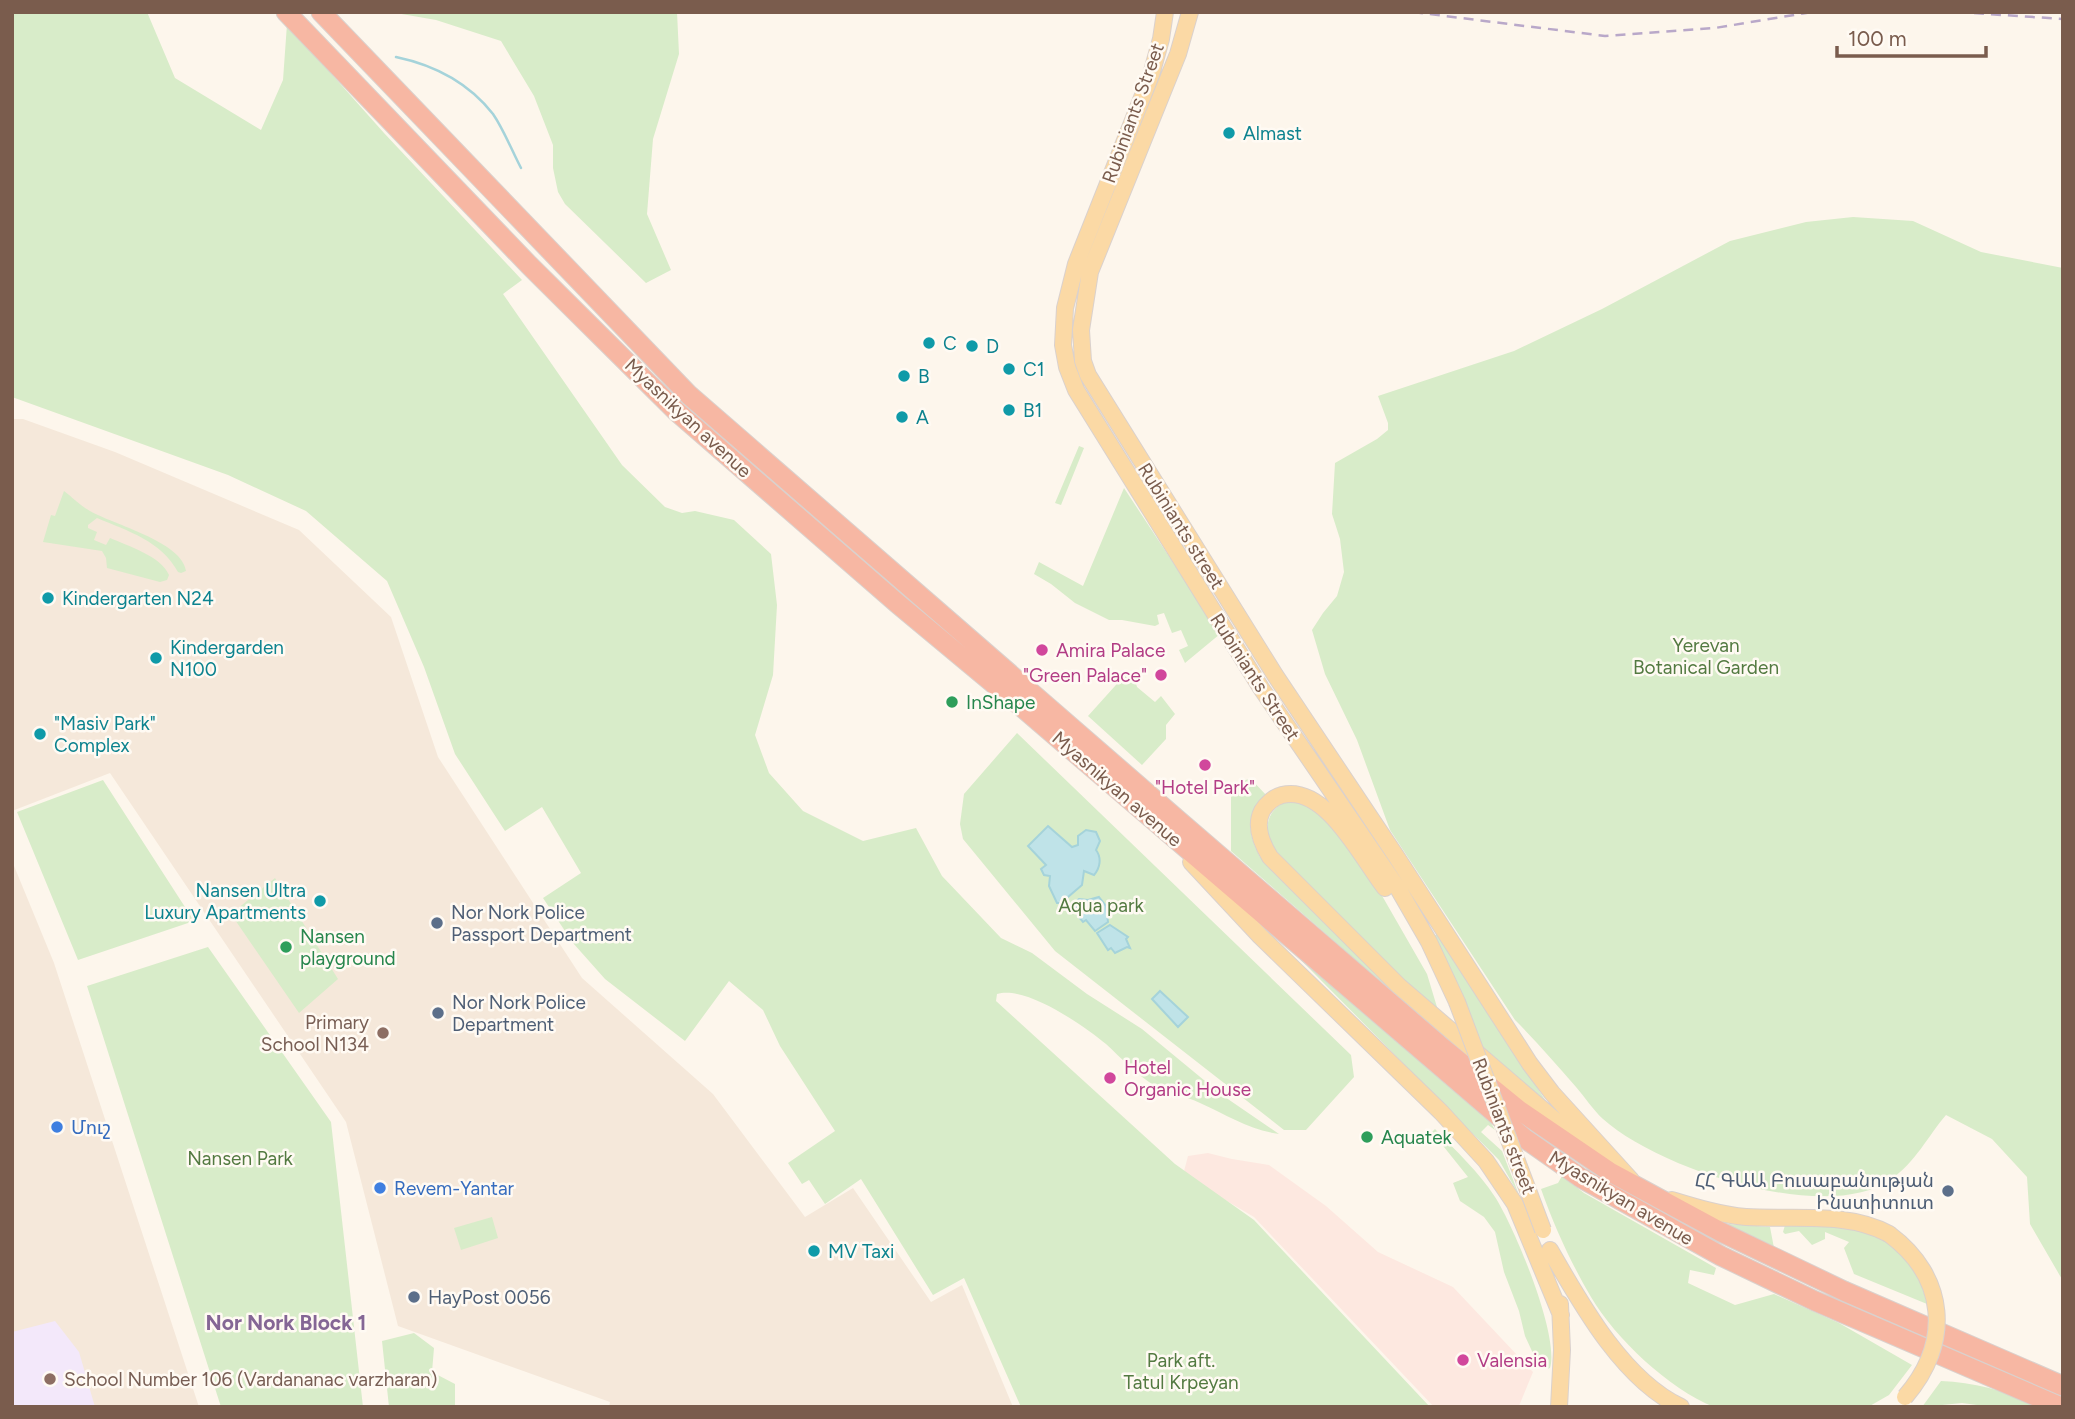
<svg xmlns="http://www.w3.org/2000/svg" width="2075" height="1419" viewBox="0 0 2075 1419" font-family="Figtree,'Noto Sans Armenian',sans-serif">
	<style>
		.residential { fill: #f5e8da }
		.commercial { fill: #fde8e0 }
		.education { fill: #f3e8fa }
		.green { fill: #d8ecc9 }
		.water { fill: #bfe3e8; stroke: #a5d3da; stroke-width: 2 }
		.lines { fill: none; stroke-linecap: round; stroke-linejoin: round }
		.stream { stroke: #a5d3da; stroke-width: 2.5 }
		.primary-casing { stroke: #dad1cd; stroke-width: 18 }
		.highway-casing { stroke: #dad1cd; stroke-width: 21 }
		.primary { stroke: #fbd9a5; stroke-width: 16 }
		.highway { stroke: #f7b7a3; stroke-width: 19 }
		.rail { stroke: #b9a8c9; stroke-width: 2.5; stroke-dasharray: 10 7; stroke-linecap: butt }
		.primary-bridge-casing { stroke: #dad1cd; stroke-width: 18; stroke-linecap: butt }
		.primary-bridge { stroke: #fbd9a5; stroke-width: 16 }
		.culture-dot { fill: #0f9aa8; stroke: #fffaf3; stroke-width: 2.5 }
		.hotel-dot { fill: #d1479c; stroke: #fffaf3; stroke-width: 2.5 }
		.leisure-dot { fill: #2e9e5b; stroke: #fffaf3; stroke-width: 2.5 }
		.service-dot { fill: #5c6f8a; stroke: #fffaf3; stroke-width: 2.5 }
		.education-dot { fill: #8d6e63; stroke: #fffaf3; stroke-width: 2.5 }
		.shop-dot { fill: #3f7fe0; stroke: #fffaf3; stroke-width: 2.5 }
		.labels { text-anchor: middle; dominant-baseline: central; stroke-width: 5; stroke-linejoin: round; paint-order: stroke }
		.street-label { font-size: 19px; fill: #7a5c4d; stroke: #fffaf3 }
		.culture-label { font-size: 19px; fill: #0d838f; stroke: #fffaf3; text-anchor: start }
		.park-label { font-size: 19px; fill: #537a41; stroke: #fffaf3 }
		.hotel-label { font-size: 19px; fill: #b23c85; stroke: #fffaf3; text-anchor: start }
		.leisure-label { font-size: 19px; fill: #27864d; stroke: #fffaf3; text-anchor: start }
		.service-label { font-size: 19px; fill: #4e5e75; stroke: #fffaf3; text-anchor: start }
		.education-label { font-size: 19px; fill: #785e54; stroke: #fffaf3; text-anchor: end }
		.shop-label { font-size: 19px; fill: #366cbe; stroke: #fffaf3; text-anchor: start }
		.neighbourhood-label { font-size: 21px; font-weight: bold; fill: #846695; stroke: #fffaf3 }
	</style>
	<rect width="100%" height="100%" fill="#fdf6ec"/>
	<path class="residential" d="M12 419H23L115 452 299 530 391 617 438 757 582 978 713 1094 805 1217 853 1188 931 1302 962 1285 1013 1407H609L610 1402 398 1326 346 1122 110 773 12 811Z
		M12 861 54 963 199 1407H12Z"/>
	<path class="commercial" d="M1208 1153 1232 1159 1269 1165 1326 1206 1378 1252 1453 1287 1533 1372 1519 1406 1434 1407 1254 1217 1183 1175 1188 1156Z"/>
	<path class="education" d="M55 1321 79 1352 95 1407H12V1332Z"/>
	<path class="green" d="M12 12H147L175 78 261 130 283 80 287 24 384 133 522 280 503 294 622 465 665 507 682 513 695 511 734 520 771 554 777 605 773 675 755 735 769 773 803 811 863 841 916 828 942 876 1001 938 1032 953 1087 994 1142 1029 1222 1095 1279 1134C1249 1130 1227 1115 1200 1103 1186 1096 1168 1093 1155 1086 1137 1075 1121 1058 1106 1044 1084 1026 1026 985 997 994L996 1001 1175 1164 1254 1220 1430 1407H1021L964 1278 933 1295 861 1179 825 1204 809 1180 802 1184 788 1163 835 1131 780 1046 763 1010 729 981 685 1041 605 979 573 943 543 898 581 873 542 807 505 831 455 754 424 667 387 581 306 511 228 475 12 397Z
		M390 12H677L679 54 653 139 647 214 671 270 646 283 565 204 558 192 553 168V145L534 96 501 41 436 20Z
		M1853 217 1913 221 1981 252 2063 268V1281L2030 1224 2027 1177 1992 1139 1946 1115C1928 1136 1915 1163 1891 1179 1827 1226 1657 1168 1603 1119 1593 1110 1585 1097 1576 1087 1556 1064 1536 1041 1515 1020L1390 830 1357 740 1325 674 1312 630 1323 613 1337 596 1344 572 1340 539 1332 514 1335 463 1377 439 1388 430V423L1378 396 1514 351 1602 309 1730 241 1806 222Z
		M1079 446 1084 448 1061 505 1055 503Z
		M1124 488 1220 634 1185 663 1179 650 1188 646 1181 630 1172 633 1164 613 1157 615 1159 624 1155 626 1122 620H1109L1075 603 1051 584 1034 574 1039 562 1083 586Z
		M64 491C72 497 81 506 90 511 112 524 183 542 186 571L181 573 178 572C161 541 128 531 97 518L88 525V528L97 532 94 540 106 545 110 538C128 546 161 556 169 575L167 580 160 582 107 568 106 558 102 551 43 542 51 515 55 516Z
		M1124 676 1135 680 1137 687 1155 702 1161 696 1175 714 1166 725V739L1142 765 1088 716Z
		M1017 733 1351 1055 1354 1077 1306 1130H1284L1055 951 963 839 960 824 964 794Z
		M1250 778 1267 796C1248 819 1246 830 1260 857L1455 1040 1453 1045 1231 851V797L1234 786Z
		M103 780 194 921 78 960 17 812Z
		M1287 801 1306 803 1333 825 1377 887 1427 974 1440 1017 1276 851C1263 831 1264 812 1287 801Z
		M275 878 338 979 299 1013 231 914Z
		M1438 934 1549 1106 1484 1053 1433 936Z
		M208 947 331 1122 363 1407H221L87 986Z
		M1293 952 1490 1121 1495 1130 1488 1125 1481 1132 1502 1151 1519 1195 1499 1160Z
		M1435 1129C1456 1151 1479 1172 1495 1197 1514 1226 1560 1336 1550 1368L1547 1369 1537 1362 1525 1336 1519 1311 1504 1272 1495 1232 1484 1217 1460 1201 1453 1183 1468 1177 1432 1132Z
		M1562 1176 1584 1193 1716 1268 1714 1275 1690 1270 1688 1283 1735 1305 1774 1294 1839 1323 1912 1365 1889 1395 1868 1407H1714C1669 1389 1615 1338 1591 1297 1571 1263 1554 1226 1541 1189L1558 1183Z
		M492 1217 498 1238 461 1250 454 1228Z
		M1716 1223 1770 1227 1774 1248Z
		M1785 1225H1852L1887 1237 1919 1276 1927 1304 1854 1274 1844 1248 1849 1242 1825 1232V1239L1812 1245 1799 1231 1785 1234 1783 1232Z
		M414 1333 434 1348 432 1372 455 1384V1407H389L382 1341Z
		M1941 1381C1978 1382 2012 1394 2047 1407H1992L1962 1403 1922 1407Z"/>
	<path class="water" d="M1048 826 1072 847 1078 845V836L1086 830 1096 832 1100 841 1096 850C1102 858 1100 868 1094 875L1084 871 1082 885 1061 903H1057L1049 886 1050 876 1044 875 1041 869 1046 865 1028 846Z
		M1099 897 1106 906 1108 922 1095 931 1086 920 1083 922 1078 916 1081 914 1073 904 1079 899 1088 900Z
		M1110 925 1128 937 1126 939 1130 948 1127 947 1115 953 1111 948 1108 950 1097 933Z
		M1160 991 1188 1017 1178 1027 1152 999Z"/>
	<g class="lines">
		<path class="stream" d="M396 57C434 65 468 82 493 114 504 130 512 151 521 168"/>
		<defs>
			<path id="primary" d="M1165 12 1161 39 1151 75 1076 264 1065 308 1063 345 1067 367 1076 390 1261 688 1399 890 1429 942 1457 1002
				M1190 12 1178 54 1090 272 1081 330 1083 361 1088 375 1275 675 1396 856 1530 1064 1552 1093 1631 1180
				M1191 862 1260 936 1441 1112 1486 1161 1515 1204 1561 1315
				M1385 888C1362 859 1326 784 1282 795 1274 797 1266 804 1262 811 1254 827 1262 844 1270 857L1399 986 1584 1145
				M1672 1200C1695 1207 1721 1215 1746 1217 1792 1220 1847 1211 1889 1234
				M1550 1250C1581 1304 1623 1380 1681 1407
				M1559 1407 1562 1350 1560 1304"/>
			<path id="highway" d="M286 12 529 265 676 411 898 604 1024 709 1524 1138 1581 1178 1721 1256 1815 1301 2061 1407
				M321 12 689 395 1179 821 1438 1044 1519 1110 1610 1172 1721 1232 1844 1291 2063 1386"/>
		</defs>
		<use href="#primary" class="primary-casing"/>
		<use href="#highway" class="highway-casing"/>
		<use href="#primary" class="primary"/>
		<use href="#highway" class="highway"/>
		<path class="rail" d="M1413 12 1605 36 1715 28 1812 12
			M1957 12 2063 19"/>
		<defs>
			<path id="primary-bridge" d="M1457 1002 1543 1230
				M1889 1234C1947 1277 1952 1343 1905 1397"/>
		</defs>
		<use href="#primary-bridge" class="primary-bridge-casing"/>
		<use href="#primary-bridge" class="primary-bridge"/>
	</g>
	<g class="culture-dot">
		<circle cx="1229" cy="133" r="7"/>
		<circle cx="929" cy="343" r="7"/>
		<circle cx="972" cy="346" r="7"/>
		<circle cx="1009" cy="369" r="7"/>
		<circle cx="904" cy="376" r="7"/>
		<circle cx="1009" cy="410" r="7"/>
		<circle cx="902" cy="417" r="7"/>
		<circle cx="48" cy="598" r="7"/>
		<circle cx="156" cy="658" r="7"/>
		<circle cx="40" cy="734" r="7"/>
		<circle cx="320" cy="901" r="7"/>
		<circle cx="814" cy="1251" r="7"/>
	</g>
	<g class="hotel-dot">
		<circle cx="1042" cy="650" r="7"/>
		<circle cx="1161" cy="675" r="7"/>
		<circle cx="1205" cy="765" r="7"/>
		<circle cx="1110" cy="1078" r="7"/>
		<circle cx="1463" cy="1360" r="7"/>
	</g>
	<g class="leisure-dot">
		<circle cx="952" cy="702" r="7"/>
		<circle cx="286" cy="947" r="7"/>
		<circle cx="1367" cy="1137" r="7"/>
	</g>
	<g class="service-dot">
		<circle cx="437" cy="923" r="7"/>
		<circle cx="438" cy="1013" r="7"/>
		<circle cx="1948" cy="1191" r="7"/>
		<circle cx="414" cy="1297" r="7"/>
	</g>
	<g class="education-dot">
		<circle cx="383" cy="1033" r="7"/>
		<circle cx="50" cy="1379" r="7"/>
	</g>
	<g class="shop-dot">
		<circle cx="57" cy="1127" r="7"/>
		<circle cx="380" cy="1188" r="7"/>
	</g>
	<g class="labels">
		<g class="street-label">
			<text transform="translate(1133 113) rotate(-70)">Rubiniants Street</text>
			<text transform="translate(688 418) rotate(43)">Myasnikyan avenue</text>
			<text transform="translate(1181 526) rotate(58)">Rubiniants street</text>
			<text transform="translate(1255 677) rotate(57)">Rubiniants Street</text>
			<text transform="translate(1117 789) rotate(41)">Myasnikyan avenue</text>
			<text transform="translate(1504 1126) rotate(69)">Rubiniants street</text>
			<text transform="translate(1621 1198) rotate(31)">Myasnikyan avenue</text>
		</g>
		<g class="culture-label">
			<text x="1243" y="133">Almast</text>
			<text x="943" y="343">C</text>
			<text x="986" y="346">D</text>
			<text x="1023" y="369">C1</text>
			<text x="918" y="376">B</text>
			<text x="1023" y="410">B1</text>
			<text x="916" y="417">A</text>
			<text x="62" y="598">Kindergarten N24</text>
			<text x="170" y="647">Kindergarden<tspan x="170" dy="22">N100</tspan></text>
			<text x="54" y="723">"Masiv Park"<tspan x="54" dy="22">Complex</tspan></text>
			<text x="306" y="890" text-anchor="end">Nansen Ultra<tspan x="306" dy="22">Luxury Apartments</tspan></text>
			<text x="828" y="1251">MV Taxi</text>
		</g>
		<g class="park-label">
			<text x="1706" y="645">Yerevan<tspan x="1706" dy="22">Botanical Garden</tspan></text>
			<text x="1101" y="905">Aqua park</text>
			<text x="240" y="1158">Nansen Park</text>
			<text x="1181" y="1360">Park aft.<tspan x="1181" dy="22">Tatul Krpeyan</tspan></text>
		</g>
		<g class="hotel-label">
			<text x="1056" y="650">Amira Palace</text>
			<text x="1147" y="675" text-anchor="end">"Green Palace"</text>
			<text x="1205" y="787" text-anchor="middle">"Hotel Park"</text>
			<text x="1124" y="1067">Hotel<tspan x="1124" dy="22">Organic House</tspan></text>
			<text x="1477" y="1360">Valensia</text>
		</g>
		<g class="leisure-label">
			<text x="966" y="702">InShape</text>
			<text x="300" y="936">Nansen<tspan x="300" dy="22">playground</tspan></text>
			<text x="1381" y="1137">Aquatek</text>
		</g>
		<g class="service-label">
			<text x="451" y="912">Nor Nork Police<tspan x="451" dy="22">Passport Department</tspan></text>
			<text x="452" y="1002">Nor Nork Police<tspan x="452" dy="22">Department</tspan></text>
			<text x="1934" y="1180" text-anchor="end">ՀՀ ԳԱԱ Բուսաբանության<tspan x="1934" dy="22">Ինստիտուտ</tspan></text>
			<text x="428" y="1297">HayPost 0056</text>
		</g>
		<g class="education-label">
			<text x="369" y="1022">Primary<tspan x="369" dy="22">School N134</tspan></text>
			<text x="64" y="1379" text-anchor="start">School Number 106 (Vardananac varzharan)</text>
		</g>
		<g class="shop-label">
			<text x="71" y="1127">Մուշ</text>
			<text x="394" y="1188">Revem-Yantar</text>
		</g>
		<g class="neighbourhood-label">
			<text x="286" y="1322">Nor Nork Block 1</text>
		</g>
	</g>
	<rect width="2075" height="1419" fill="none" stroke="#7a5c4d" stroke-width="28"/>
	<path d="M1837 46v10h149v-10" fill="none" stroke="#7a5c4d" stroke-width="3.5"/>
	<text x="1848" y="46" font-size="21" fill="#7a5c4d" stroke="#fffaf3" stroke-width="5" paint-order="stroke">100 m</text>
</svg>
